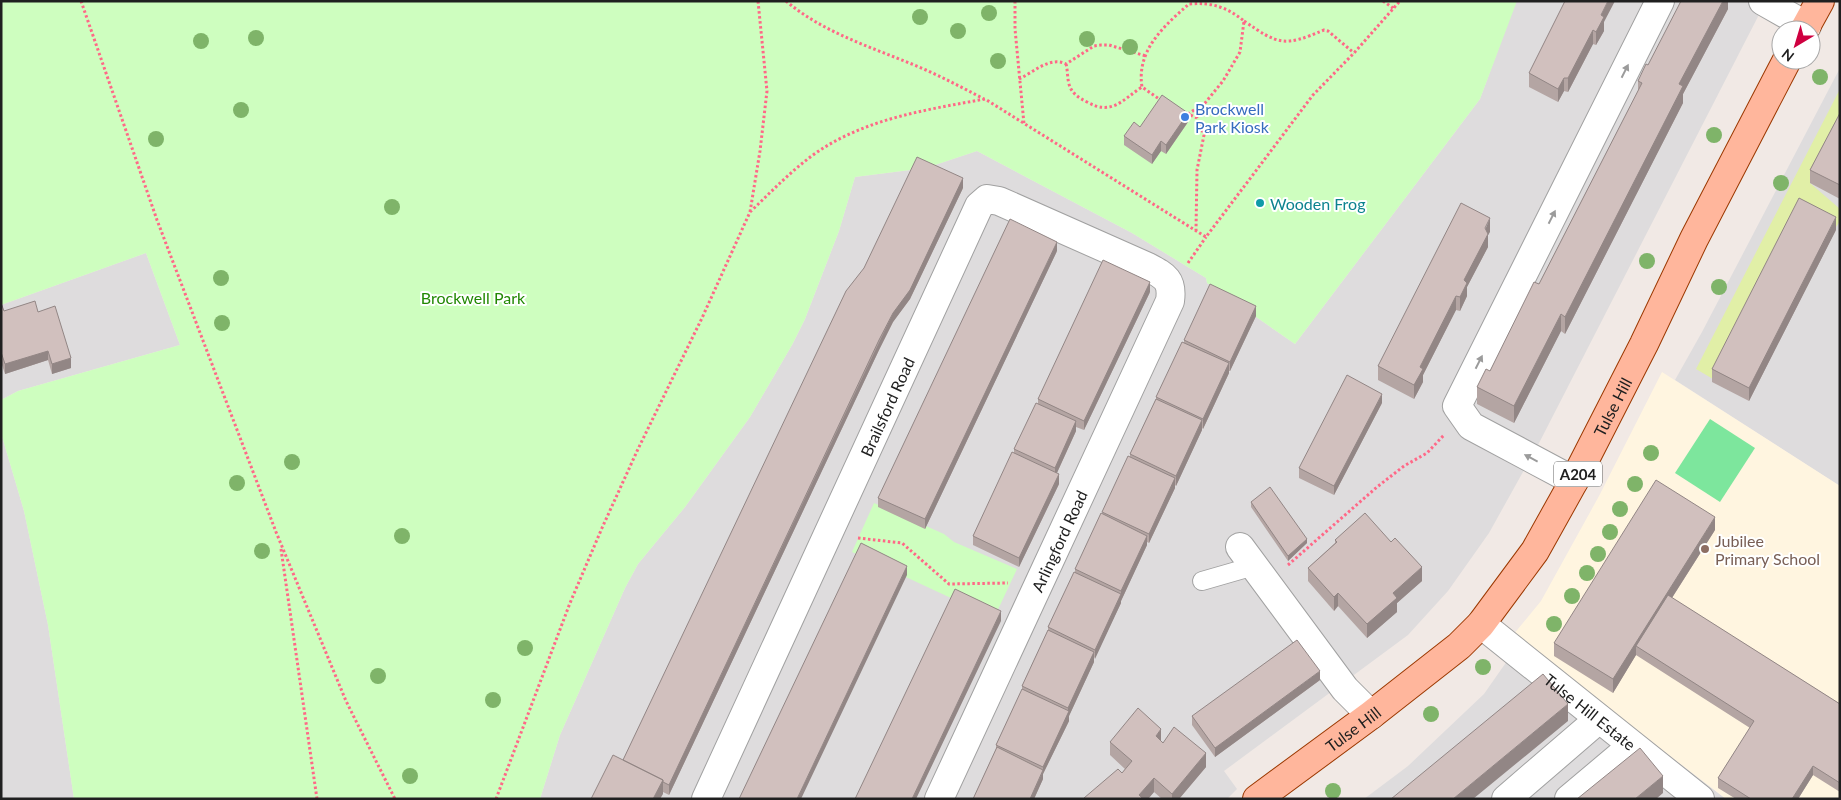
<svg xmlns="http://www.w3.org/2000/svg" width="1841" height="800" viewBox="0 0 1841 800" font-family="Lato,sans-serif">
	<style>
		.residential { fill: #dedcdd }
		.education { fill: #fff5e0 }
		.grass { fill: #e1efa7 }
		.park { fill: #cefebf }
		.pitch { fill: #7de69d }
		.lines { fill: none; stroke-linecap: round; stroke-linejoin: round }
		.lane-casing { stroke: #a1a1a1; stroke-width: 20 }
		.street-casing { stroke: #a1a1a1; stroke-width: 30 }
		.primary-casing { stroke: #9b3800; stroke-width: 30 }
		.path { stroke: #ff6887; stroke-width: 3; stroke-dasharray: 2.5 2.5; stroke-linecap: butt }
		.lane { stroke: #fff; stroke-width: 18 }
		.street { stroke: #fff; stroke-width: 28 }
		.primary { stroke: #ffb69c; stroke-width: 28 }
		.tree { fill: #7fb469 }
		.wall { fill: #b4a5a3 }
		.shaded-wall { fill: #928685 }
		.building { fill: #d1c0be; stroke: #928685 }
		.oneway { fill: #9b9b9b }
		.shop-dot { fill: #3f7fe0; stroke: #fff; stroke-width: 2 }
		.culture-dot { fill: #0f9aa8; stroke: #fff; stroke-width: 2 }
		.education-dot { fill: #8d6e63; stroke: #fff; stroke-width: 2 }
		.labels { text-anchor: middle; dominant-baseline: central; stroke-width: 4; stroke-linejoin: round; paint-order: stroke }
		.shield { fill: #fff; stroke: #636363; stroke-width: 1 }
		.shield-label { font-size: 15px; font-weight: bold; fill: #202020 }
		.shop-label { font-size: 16px; fill: #366cbe; stroke: #fff; text-anchor: start }
		.culture-label { font-size: 16px; fill: #0d838f; stroke: #fff; text-anchor: start }
		.park-label { font-size: 16px; fill: #218803; stroke: #fff }
		.street-label { font-size: 16px; fill: #202020; stroke: #fff }
		.education-label { font-size: 16px; fill: #785e54; stroke: #fff; text-anchor: start }
	</style>
	<rect width="100%" height="100%" fill="#f1e9e5"/>
	<path class="residential" d="M1516 1H1766L1538 445 1489 533 1448 591 1408 635 1224 771 1237 789 1227 799H540L560 735 625 588 638 564 685 507 750 417 792 345 805 319 839 231 855 177 926 168 977 151 1132 233 1206 278 1207 283 1295 344 1480 99Z
		M1840 68V486L1675 380 1702 332Z
		M146 253 180 345 18 391 1 400V305Z
		M1 433 24 511 48 625 74 799H1Z
		M1521 641 1726 799H1364L1408 766 1484 694Z"/>
	<path class="education" d="M1662 372 1840 486V799H1726L1513 635 1541 601 1599 496Z"/>
	<path class="grass" d="M1840 89V127L1810 183 1840 209V221L1836 227 1800 210 1713 379 1696 369Z"/>
	<path class="park" d="M1 1H1517L1480 99 1295 344 1207 283 1206 278 1132 233 977 151 926 168 855 177 839 231 805 319 792 345 750 417 685 507 638 564 625 588 560 735 540 799H74L48 625 24 511 1 433V400L18 391 180 345 146 253 1 305Z
		M874 503 944 534 954 542 1017 569 994 618 852 552Z"/>
	<path class="pitch" d="M1710 419 1755 448 1720 502 1675 473Z"/>
	<g class="lines">
		<defs>
			<path id="lane" d="M1202 581 1254 566"/>
			<g id="street">
				<path d="M1763 1 1807 26"/>
				<path d="M1574 481 1471 426 1457 406 1660 1"/>
				<path d="M1240 547 1345 689 1371 715"/>
				<path id="s1" d="M1481 624 1700 799"/>
				<path id="s2" d="M706 799 979 206 987 199 999 201 1148 267C1165 276 1173 280 1170 301L939 799"/>
				<path d="M1506 799 1599 719"/>
				<path d="M1569 799 1632 746"/>
			</g>
			<g id="primary">
				<path d="M1804 30 1820 1"/>
				<path id="s3" d="M1257 799 1371 715 1459 646 1481 624 1535 551 1574 481 1644 344 1694 239 1787 60"/>
			</g>
		</defs>
		<use href="#lane" class="lane-casing"/>
		<use href="#street" class="street-casing"/>
		<use href="#primary" class="primary-casing"/>
		<path class="path" d="M81 1 157 220 276 532 346 701 395 799
			M786 1C826 35 878 49 926 70 946 79 965 89 984 99
			M1015 1V29L1024 124
			M1383 1 1393 8
			M1244 21C1279 45 1284 47 1324 30L1328 31 1354 53
			M1066 64C1068 71 1067 80 1070 87 1073 94 1079 98 1087 102 1112 116 1122 100 1142 87
			M1019 79C1034 72 1050 56 1066 64L1094 46 1101 45H1109L1146 56
			M1162 101 1142 87C1136 50 1165 25 1189 4 1211 2 1227 7 1244 21L1240 52 1223 81 1205 103 1188 114
			M1186 113 1197 118 1204 135 1197 170 1196 230
			M750 212C771 192 790 172 813 155 863 119 925 110 985 99L1206 237 1313 95 1354 53 1400 1
			M1188 263 1206 237
			M858 538 902 543 949 584 1008 583
			M281 549 317 799
			M1288 565 1377 487 1404 466 1427 453 1444 435
			M496 799 570 603 602 528 638 449 702 318 750 212 760 151 767 91 758 1"/>
		<use href="#lane" class="lane"/>
		<use href="#street" class="street"/>
		<use href="#primary" class="primary"/>
	</g>
	<g class="tree">
		<circle cx="989" cy="13" r="8"/>
		<circle cx="920" cy="17" r="8"/>
		<circle cx="958" cy="31" r="8"/>
		<circle cx="256" cy="38" r="8"/>
		<circle cx="1087" cy="39" r="8"/>
		<circle cx="201" cy="41" r="8"/>
		<circle cx="1130" cy="47" r="8"/>
		<circle cx="998" cy="61" r="8"/>
		<circle cx="1820" cy="77" r="8"/>
		<circle cx="241" cy="110" r="8"/>
		<circle cx="1714" cy="135" r="8"/>
		<circle cx="156" cy="139" r="8"/>
		<circle cx="1781" cy="183" r="8"/>
		<circle cx="392" cy="207" r="8"/>
		<circle cx="1647" cy="261" r="8"/>
		<circle cx="221" cy="278" r="8"/>
		<circle cx="1719" cy="287" r="8"/>
		<circle cx="222" cy="323" r="8"/>
		<circle cx="1651" cy="453" r="8"/>
		<circle cx="292" cy="462" r="8"/>
		<circle cx="237" cy="483" r="8"/>
		<circle cx="1635" cy="484" r="8"/>
		<circle cx="1620" cy="509" r="8"/>
		<circle cx="1610" cy="532" r="8"/>
		<circle cx="402" cy="536" r="8"/>
		<circle cx="262" cy="551" r="8"/>
		<circle cx="1598" cy="554" r="8"/>
		<circle cx="1587" cy="573" r="8"/>
		<circle cx="1572" cy="596" r="8"/>
		<circle cx="1554" cy="624" r="8"/>
		<circle cx="525" cy="648" r="8"/>
		<circle cx="1483" cy="667" r="8"/>
		<circle cx="378" cy="676" r="8"/>
		<circle cx="493" cy="700" r="8"/>
		<circle cx="1431" cy="714" r="8"/>
		<circle cx="410" cy="776" r="8"/>
		<circle cx="1333" cy="791" r="8"/>
	</g>
	<path class="wall" d="M1728 1V9L1683 94V103L1565 334 1561 331 1514 423 1477 404V387L1490 371 1539 284 1638 91V81L1648 65Z
		M1604 22V31L1596 45 1593 44 1568 92 1564 91 1558 102 1529 87V73Z
		M1840 113V199L1810 183V170Z
		M1188 122 1166 154 1161 151 1152 164 1124 145V136L1140 127Z
		M963 188 910 299 893 322 879 350 669 795 663 792V794L623 760 864 268Z
		M1836 230 1749 401 1712 382V369Z
		M1490 232 1488 235V247L1467 287V296L1460 311 1456 310 1423 375V382L1414 399 1378 380V366Z
		M1057 251 925 529 878 507V498Z
		M1150 292 1084 430 1076 427V431L1057 473 1059 484 1019 567 973 545V536L1014 453V449L1038 403V399Z
		M1 303 4 311 38 312 71 368 52 374 48 360 5 374 1 362Z
		M1256 316 1230 371H1229V373L1203 429 1202 428V430L1176 486 1175 485V488L1149 543 1147 542V545L1121 601V603L1094 659V662L1069 716V721L1043 774V779L1034 799H973L996 749V745L1022 690V686L1048 630V627L1075 572V569L1130 457V454L1156 399V397L1184 342V340Z
		M1382 403 1334 495 1299 478V468Z
		M1251 502 1307 543 1288 561 1251 507Z
		M1715 530 1672 598 1840 704V792L1813 775 1798 799H1736L1718 788V778L1750 728 1636 655 1613 693 1554 656V643Z
		M1335 540 1422 581 1397 603V612L1367 638 1338 606 1334 611 1308 581V568L1335 543Z
		M1320 680 1215 757 1192 725V716Z
		M1161 741 1206 767 1179 799H1162L1154 792 1148 799H1084L1122 773 1125 769 1110 755V742Z"/>
	<path class="shaded-wall" d="M1608 1H1615L1604 22V31L1596 45V32L1601 15Z
		M1723 1H1728V9L1683 94V103L1565 334V317L1679 84Z
		M1593 30V44L1568 92V78Z
		M1564 78V91L1558 102V89Z
		M1188 113V122L1166 154V145Z
		M1161 141V151L1152 164V155Z
		M963 178V188L910 299 893 322 879 350 669 795V785L893 313Z
		M1836 217V230L1749 401V388Z
		M1490 218V232L1488 235V247L1467 287V296L1460 311V297L1464 280Z
		M1057 242V251L925 529V519Z
		M1150 282V292L1084 430V421Z
		M1456 296V310L1423 375V382L1414 399V385L1420 367Z
		M1256 306V316L1230 371V362Z
		M1561 314V331L1514 423V406Z
		M48 351V360L5 374V364Z
		M71 358V368L52 374V364Z
		M1229 363V373L1203 429V419Z
		M1382 394V403L1334 495V486Z
		M1202 420V430L1176 486V476Z
		M1076 421V431L1055 477V468Z
		M1059 474V484L1019 567V558Z
		M1175 478V488L1149 543V534Z
		M1715 517V530L1640 648 1636 646V655L1613 693V679Z
		M1147 536V545L1121 601V591Z
		M1307 539V543L1288 561V556Z
		M907 566V575L801 799H797Z
		M1422 567V581L1397 603V612L1367 638V624L1393 593Z
		M1338 593V606L1334 611V597Z
		M1121 594V603L1095 659V650Z
		M1001 611V621L916 799H912Z
		M1094 652V662L1069 716V721L1043 774V779L1034 799H1030L1043 771V767L1068 712V708Z
		M1320 671V680L1215 757V748Z
		M1568 704V721L1473 799H1453Z
		M1161 729V743L1156 736Z
		M1206 753V767L1179 799H1172V794Z
		M1813 766V775L1798 799H1792Z
		M1663 776V793L1656 799H1635Z
		M1154 778V792L1148 799H1139V795Z
		M663 780V794L660 799H653Z"/>
	<path class="building" d="M1565 1H1608L1601 15 1604 17 1596 32 1593 30 1568 78H1564L1558 89 1529 73Z
		M1681 1H1723L1679 84 1683 86 1565 317 1561 314 1514 406 1477 387 1486 369 1490 371 1534 282 1539 284 1642 83 1638 81 1646 64 1648 65Z
		M1162 95 1188 113 1166 145 1161 141 1152 155 1124 136 1134 122 1140 127Z
		M1840 113V185L1810 170Z
		M917 157 963 178 910 290 893 313 879 340 669 785 663 782V780L623 760 846 291 864 268Z
		M1799 198 1836 217 1749 388 1712 369Z
		M1461 203 1490 218 1485 228 1488 234 1464 280 1467 283 1460 297 1456 296 1420 367 1423 369 1414 385 1378 366Z
		M1010 219 1057 242 925 519 878 498Z
		M1103 260 1150 282 1084 421 1038 399Z
		M1210 284 1256 306 1230 362 1184 340Z
		M35 301 38 312 55 306 71 358 52 364 48 351 5 364 1 352V303L4 311Z
		M1182 342 1229 363 1203 419 1156 397Z
		M1347 375 1382 394 1334 486 1299 468Z
		M1156 399 1202 420 1176 476 1130 454Z
		M1036 403 1076 421 1055 468 1014 449Z
		M1012 452 1059 474 1019 558 973 536Z
		M1128 456 1175 478 1149 534 1102 512Z
		M1656 480 1715 517 1613 679 1554 643Z
		M1270 487 1307 539 1288 556 1251 502Z
		M1101 513 1147 536 1121 591 1075 569Z
		M1365 513 1391 542 1395 538 1422 567 1393 593 1397 598 1367 624 1338 593 1334 597 1308 568 1337 542 1335 540Z
		M861 543 907 566 797 799H739Z
		M1074 572 1121 594 1095 650 1048 627Z
		M955 589 1001 611 912 799H855Z
		M1668 595 1840 704V783L1813 766 1792 799H1751L1718 778 1754 721 1636 646Z
		M1048 630 1094 652 1068 708 1022 686Z
		M1297 640 1320 671 1215 748 1192 716Z
		M1543 674 1568 704 1453 799H1391Z
		M1022 689 1069 711 1043 767 996 745Z
		M1138 708 1161 729 1156 736 1163 743 1174 727 1206 753 1172 794 1154 778 1139 795 1143 799H1085L1084 798 1118 769 1122 773 1132 761 1110 742Z
		M997 747 1043 770 1030 799H973Z
		M1640 748 1663 776 1635 799H1577Z
		M613 755 663 780 653 799H591Z"/>
	<defs><path id="oneway-solid" d="M-6-.8H1V-3.2L6.5 0L1 3.2V.8H-6Z" transform="scale(1.25)"/></defs>
	<g class="oneway">
		<use href="#oneway-solid" transform="translate(1625 71) rotate(-63)"/>
		<use href="#oneway-solid" transform="translate(1552 217) rotate(-63)"/>
		<use href="#oneway-solid" transform="translate(1479 362) rotate(-63)"/>
		<use href="#oneway-solid" transform="translate(1531 458) rotate(-152)"/>
	</g>
	<circle class="shop-dot" cx="1185" cy="117" r="5"/>
	<circle class="culture-dot" cx="1260" cy="203" r="5"/>
	<circle class="education-dot" cx="1705" cy="549" r="5"/>
	<g class="labels">
		<rect class="shield" x="1554" y="461.5" width="48" height="25" rx="4"/>
		<g class="shield-label">
			<text x="1578" y="474">A204</text>
		</g>
		<g class="shop-label">
			<text x="1195" y="108">Brockwell<tspan x="1195" dy="18">Park Kiosk</tspan></text>
		</g>
		<g class="culture-label">
			<text x="1270" y="203">Wooden Frog</text>
		</g>
		<g class="park-label">
			<text x="473" y="297">Brockwell Park</text>
		</g>
		<g class="street-label">
			<text stroke="none"><textPath href="#s2" startOffset="432">Brailsford Road</textPath></text>
			<text stroke="none"><textPath href="#s3" startOffset="539">Tulse Hill</textPath></text>
			<text transform="translate(1059 541) rotate(-65)">Arlingford Road</text>
			<text stroke="none"><textPath href="#s1" startOffset="140">Tulse Hill Estate</textPath></text>
			<text stroke="none"><textPath href="#s3" startOffset="119">Tulse Hill</textPath></text>
		</g>
		<g class="education-label">
			<text x="1715" y="540">Jubilee<tspan x="1715" dy="18">Primary School</tspan></text>
		</g>
	</g>
	<rect width="1841" height="800" fill="none" stroke="#202020" stroke-width="5"/>
	<g transform="translate(1796 45) rotate(218)"><circle r="24" fill="#ffffff" stroke="#a6a6a6"/>
	<path d="M0-4L9 19L0 12L-9 19Z" fill="#cf0040"/>
	<text y="-8" font-size="14" font-weight="bold" text-anchor="middle" fill="#202020">N</text>
	</g>
</svg>
